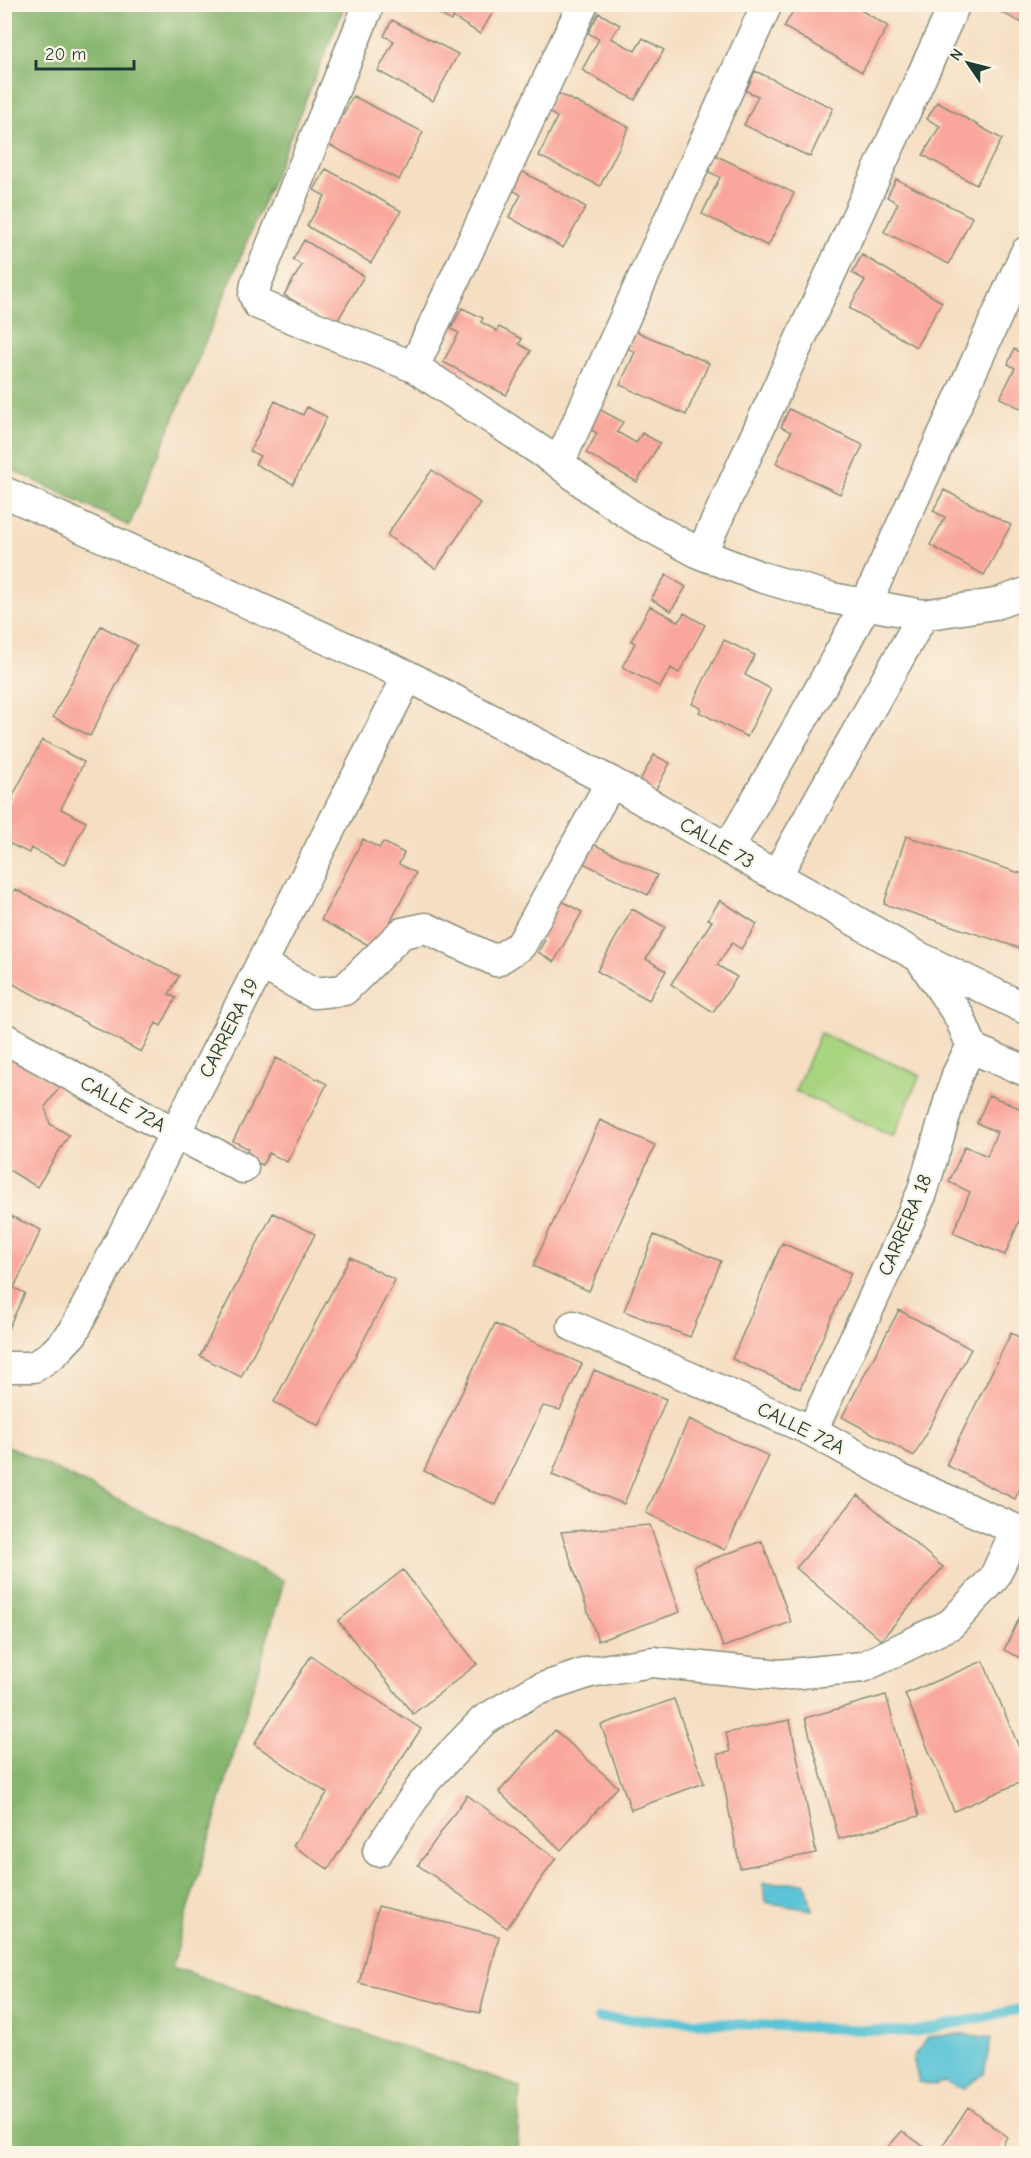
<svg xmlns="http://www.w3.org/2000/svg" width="1031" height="2158" viewBox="0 0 1031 2158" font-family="'Comic Neue',sans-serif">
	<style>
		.green { fill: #a8d480; stroke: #64885a; stroke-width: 1.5 }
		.forest { fill: #86b66e; stroke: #527a51; stroke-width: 1.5 }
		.water { fill: #5bc4d6; stroke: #3d8085; stroke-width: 1.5 }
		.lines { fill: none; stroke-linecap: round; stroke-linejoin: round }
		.stream { stroke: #5bc4d6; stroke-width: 10 }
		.building { fill: #f9a79c }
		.street-casing { stroke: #8a8e7b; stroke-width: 33 }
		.street { stroke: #fff; stroke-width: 30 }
		.labels { text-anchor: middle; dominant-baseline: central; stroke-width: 4.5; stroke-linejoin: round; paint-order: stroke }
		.street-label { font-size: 20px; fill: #1f3d34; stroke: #fcf5e5 }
	</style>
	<rect width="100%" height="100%" fill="#fcf5e5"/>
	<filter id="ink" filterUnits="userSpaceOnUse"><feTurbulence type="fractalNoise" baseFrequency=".0167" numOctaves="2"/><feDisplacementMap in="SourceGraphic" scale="12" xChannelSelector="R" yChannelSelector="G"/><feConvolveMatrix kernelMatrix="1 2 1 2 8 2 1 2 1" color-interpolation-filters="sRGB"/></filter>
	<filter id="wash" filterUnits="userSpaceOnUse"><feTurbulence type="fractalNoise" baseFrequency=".008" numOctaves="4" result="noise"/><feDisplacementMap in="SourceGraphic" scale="24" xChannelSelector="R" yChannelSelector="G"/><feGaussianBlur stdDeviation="1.35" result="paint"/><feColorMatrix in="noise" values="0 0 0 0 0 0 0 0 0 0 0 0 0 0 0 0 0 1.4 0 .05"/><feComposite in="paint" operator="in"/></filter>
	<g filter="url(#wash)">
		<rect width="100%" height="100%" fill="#f5dec2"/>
		<path class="green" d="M820 1033 920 1075 893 1137 795 1091Z"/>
		<path class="forest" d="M4 5H345L129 526 5 466Z
			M4 1444 284 1581 172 1967 520 2087 517 2153H5Z"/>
		<path class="water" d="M763 1883H806L812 1910 765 1902Z
			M962 2034 991 2038 984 2073 963 2089 944 2081 934 2085 919 2082 913 2058 928 2037Z"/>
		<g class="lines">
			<path class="stream" d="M599 2018 913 2032 1026 2008"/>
		</g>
		<g id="blocks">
			<path class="building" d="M423 4H498L480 34 453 17 451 21Z
				M797 4H850L888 26 862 72 784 27Z
				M990 4H1026V25L989 6Z
				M599 13 620 25 611 38 635 51 643 38 664 50 635 100 582 70 599 39 588 33Z
				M392 20 458 54 433 101 378 71 394 41 384 36Z
				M755 71 833 108 810 157 744 125 758 96 746 91Z
				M555 92 629 127 600 186 539 156 557 117 546 111Z
				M353 96 423 132 399 180 317 139 332 109 343 115Z
				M937 102 1002 139 976 185 923 155 940 126 927 119Z
				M715 155 794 193 768 246 702 214 720 177 707 171Z
				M326 169 401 211 371 263 307 226 325 196 314 190Z
				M518 169 586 207 563 248 509 217 521 195 508 187Z
				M896 179 972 217 949 264 884 232 898 203 887 197Z
				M304 240 364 276 335 325 284 295 302 265 293 260Z
				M862 255 942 302 916 347 849 308 865 280 852 273Z
				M462 308 483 318 481 322 497 331 499 327 522 339 519 344 531 351 506 395 443 362 459 333 451 329Z
				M633 330 709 363 686 415 620 385 635 352 625 347Z
				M1014 349 1026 355V411L1000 398 1015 368 1008 364Z
				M275 401 303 415 307 407 327 417 293 484 255 464 260 456 250 451Z
				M599 409 623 422 617 432 636 443 642 433 660 443 637 482 586 453 597 433 588 428Z
				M789 409 863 445 840 494 776 463 791 432 781 427Z
				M432 470 480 503 436 569 387 535Z
				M944 490 1011 525 984 575 930 545 945 517 933 511Z
				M666 575 686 587 671 611 651 599Z
				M650 606 679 622 684 613 705 625 679 673 671 668 660 687 622 667 635 643 631 641Z
				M101 626 137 645 90 736 53 717Z
				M724 640 755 655 745 675 771 689 747 737 699 712 701 708 692 704Z
				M42 740 84 762 61 809 86 822 64 865 31 848 29 853 4 841V813Z
				M654 755 670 763 655 791 639 782Z
				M906 836 1026 875V950L884 904Z
				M363 839 379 848 383 842 404 853 399 864 416 873 376 949 321 920Z
				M585 840 657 875 648 895 575 859Z
				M15 889 179 976 169 994 176 998 161 1026 156 1023 141 1052 4 979V909Z
				M553 896 582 912 554 962 538 952 545 940 532 932Z
				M720 900 757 924 741 949 732 943 717 965 737 977 713 1012 671 984 712 921 708 919Z
				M632 909 665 927 646 959 666 971 649 1000 597 971Z
				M6 1054 60 1087 45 1107 50 1124 69 1135 37 1187 4 1167V1057Z
				M276 1058 327 1084 287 1162 269 1153 262 1165 245 1156 249 1149 233 1141Z
				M989 1095 1026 1111V1204L1005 1255 953 1233 970 1192 949 1182 965 1146 987 1156 997 1132 977 1123Z
				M600 1120 655 1145 589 1291 533 1266Z
				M4 1213 41 1230 14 1288 25 1293 4 1337Z
				M273 1213 315 1234 241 1377 200 1356Z
				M654 1235 721 1261 690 1337 624 1311Z
				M782 1243 851 1273 800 1389 732 1359Z
				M350 1257 395 1280 319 1426 274 1402Z
				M899 1310 971 1349 914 1456 842 1417Z
				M495 1324 582 1364 560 1410 543 1406 496 1505 424 1471Z
				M1011 1333 1026 1341V1475L1015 1499 946 1465Z
				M594 1370 666 1399 624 1504 552 1475Z
				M689 1419 769 1456 725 1550 646 1513Z
				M858 1495 943 1567 881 1640 796 1568Z
				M650 1525 680 1612 598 1641 561 1532Z
				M762 1541 791 1622 723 1647 694 1566Z
				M403 1570 477 1664 413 1714 338 1621Z
				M1026 1604V1661L1004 1650Z
				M311 1656 421 1729 328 1869 293 1846 327 1793 254 1744Z
				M983 1661 1026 1764V1780L954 1811 905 1694Z
				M886 1695 919 1816 839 1839 805 1718Z
				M674 1699 704 1783 631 1810 601 1725Z
				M790 1720 816 1853 740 1868 718 1754 730 1752 726 1733Z
				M555 1730 618 1787 561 1850 499 1792Z
				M467 1795 556 1858 507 1928 418 1865Z
				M378 1906 499 1936 480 2013 359 1983Z
				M968 2107 1007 2137 998 2154H937Z
				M902 2131 934 2154H882Z"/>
		</g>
	</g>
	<g filter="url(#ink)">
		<use href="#blocks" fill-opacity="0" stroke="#8a8e7b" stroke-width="1.5"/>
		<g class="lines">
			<defs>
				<path id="street" d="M369 4 256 284 254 295 258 304 414 367 559 463 589 487 638 520 701 554 761 577 832 598 923 615 995 604 1026 593
					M414 367 583 4
					M559 463 767 4
					M4 492 408 676 611 782 919 957 1026 1009
					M701 554 955 4
					M728 849 821 687 865 606 1026 252
					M776 876 923 615
					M261 964 314 993 344 990 402 933 426 928 496 961 521 945 611 782
					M4 1038 175 1133 243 1168
					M973 1049 1026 1071
					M573 1326 812 1431 899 1479 1026 1534
					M4 1367H34L53 1354 73 1333 408 676
					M812 1431 922 1193 957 1075 966 1057 973 1049 959 1016 920 958
					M378 1851 426 1780 484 1720 534 1691 590 1672 653 1662 780 1675 863 1667 951 1624 994 1578 1016 1530"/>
			</defs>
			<use href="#street" class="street-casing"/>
			<use href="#street" class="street"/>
		</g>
	</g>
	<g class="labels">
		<g class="street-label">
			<text transform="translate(717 843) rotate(30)">CALLE 73</text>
			<text transform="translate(229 1028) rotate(-63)">CARRERA 19</text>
			<text transform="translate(123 1104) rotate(29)">CALLE 72A</text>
			<text transform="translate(905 1225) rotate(-67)">CARRERA 18</text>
			<text transform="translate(801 1428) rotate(26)">CALLE 72A</text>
		</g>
	</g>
	<rect width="1031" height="2158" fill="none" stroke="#fcf5e5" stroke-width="24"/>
	<g transform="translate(968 63) rotate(305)" stroke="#fcf5e5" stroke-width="4.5" paint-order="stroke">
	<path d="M0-4.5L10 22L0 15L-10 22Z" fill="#1f3d34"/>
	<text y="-9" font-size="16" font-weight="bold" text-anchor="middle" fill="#1f3d34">N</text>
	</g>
	<path d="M36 60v9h98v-9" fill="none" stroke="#1f3d34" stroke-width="3"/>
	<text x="45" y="60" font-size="18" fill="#1f3d34" stroke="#fcf5e5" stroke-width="4.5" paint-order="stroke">20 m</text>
</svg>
